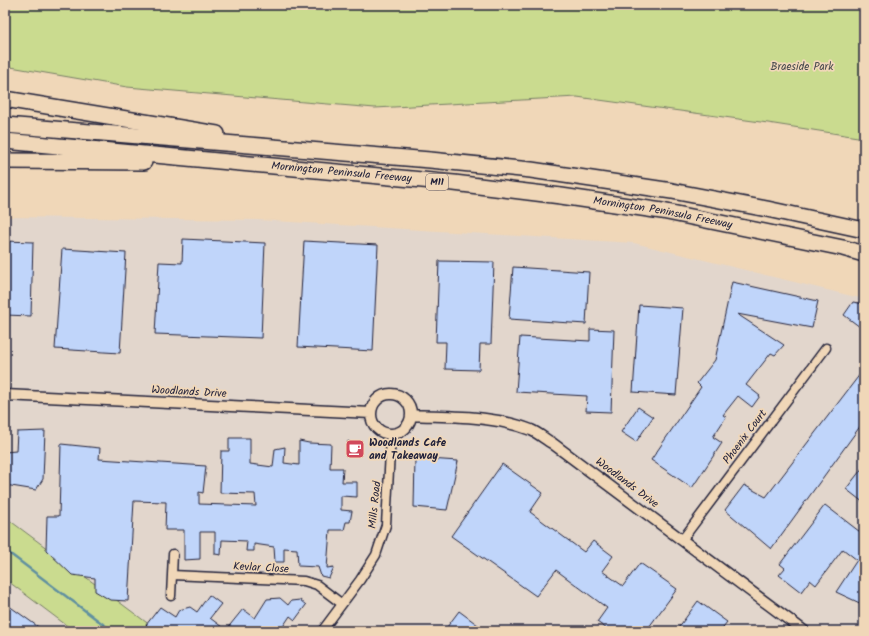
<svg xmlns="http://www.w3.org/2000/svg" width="869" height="636" viewBox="0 0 869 636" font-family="Kalam,sans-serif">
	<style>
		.built { fill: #e2d6cc }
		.green { fill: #cadb8f; stroke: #767e65 }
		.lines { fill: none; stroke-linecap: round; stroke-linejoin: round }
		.stream { stroke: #6090a0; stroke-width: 2.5 }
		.building { fill: #c0d5fa; stroke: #22223b }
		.minor-casing { stroke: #22223b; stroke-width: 11 }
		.tertiary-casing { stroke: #22223b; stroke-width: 13 }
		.motorway-casing { stroke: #22223b; stroke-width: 18 }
		.minor { stroke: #f0d7b8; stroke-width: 8 }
		.tertiary { stroke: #f0d7b8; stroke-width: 10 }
		.motorway { stroke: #f0d7b8; stroke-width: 15 }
		.labels { text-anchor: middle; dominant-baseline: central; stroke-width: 3.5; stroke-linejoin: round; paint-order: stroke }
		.shield { fill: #f0d7b8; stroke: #605860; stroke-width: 1 }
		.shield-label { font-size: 10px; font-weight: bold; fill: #22223b }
		.park-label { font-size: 11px; fill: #44474c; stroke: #f0d7b8 }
		.street-label { font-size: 11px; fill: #22223b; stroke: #f0d7b8 }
		.poi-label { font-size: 11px; font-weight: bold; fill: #22223b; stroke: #f0d7b8; text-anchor: start }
	</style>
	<rect width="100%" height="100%" fill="#f0d7b8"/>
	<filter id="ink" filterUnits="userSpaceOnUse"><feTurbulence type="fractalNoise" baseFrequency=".025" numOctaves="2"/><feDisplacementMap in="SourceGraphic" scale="8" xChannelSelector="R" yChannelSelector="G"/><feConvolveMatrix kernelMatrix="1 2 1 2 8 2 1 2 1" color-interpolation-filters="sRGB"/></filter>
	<g filter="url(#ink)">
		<path class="built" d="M5 217 258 220 634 243 864 299V631H5Z"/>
		<path class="green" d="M5 5H864V138L768 123 577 97 375 108 127 87 5 66Z
			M5 517 158 631H74L5 579Z"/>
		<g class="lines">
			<path class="stream" d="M5 550 112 631"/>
		</g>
		<path class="building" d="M183 239 265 243 261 338 155 334 159 262 182 263Z
			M5 241 33 242 31 316 5 315Z
			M304 241 378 245 373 351 298 347Z
			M62 249 126 253 120 353 55 349Z
			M439 261 494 262 491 344H480L479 370 445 369 446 342H436Z
			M513 267 589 272 586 324 509 319Z
			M732 282 818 301 812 328 737 314 784 345 775 355 771 353 746 385 760 396 752 407 738 396 723 415 726 417 713 437 722 443 692 488 651 460 701 387 697 383 715 360Z
			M853 302 864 304V330L844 315Z
			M639 305 683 308 676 395 633 392Z
			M590 329 614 330 611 412 586 411 587 396 516 392 520 337 590 341Z
			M864 369V421L771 549 725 510 744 485 766 497Z
			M638 407 653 417 636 442 621 432Z
			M45 431 43 479 36 490 5 485V452L16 451 17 432Z
			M229 438H250V464L273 467 275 449 285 447 284 463 299 465V441L309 443 331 444 330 468H343L342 482H357V497L341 496V510L352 511 350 522H346L344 530H330L327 568 334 567 329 578 321 576 318 567 298 566 297 549 284 548V562H275L274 547 254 544V551H246L247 541 222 540 221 555 215 554V532H200V559L184 560V530H165L166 502 134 501 128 601 110 600 95 591V578L72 575 46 550 47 516H59L61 444 100 448 99 459 206 466 203 493 199 492V504L256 506 255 494 220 493 221 451H229Z
			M348 441 360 449V455H346Z
			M415 458 458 461 447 510 414 507Z
			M502 464 543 493 530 512 584 552 593 541 613 556 602 571 623 586 640 563 677 589 646 631H610L597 622 607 608 556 570 536 596 451 536Z
			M864 466V503L846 489Z
			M825 505 864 535V605L836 592 857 560 843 549 816 585 810 580 801 592 779 575 785 568 780 564Z
			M209 595 221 604 210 618 226 630 243 609 255 618 267 599 280 598 288 605 291 601 300 600 306 605 295 620 290 616 280 631H274L267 627 264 631H153L146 625 160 607 175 617 179 610 190 607 197 612Z
			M698 601 727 622 720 631H676Z
			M5 603 44 631H5Z
			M459 611 486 631H444Z"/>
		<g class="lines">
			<defs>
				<path id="minor" d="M682 540 826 348
					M172 575 304 581 317 585 342 604
					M171 596 173 554
					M322 631 360 580 376 555 386 525 391 434"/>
				<path id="tertiary" d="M371 414a20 20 0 1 1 40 0a20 20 0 1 1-40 0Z
					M5 395 371 413
					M411 415C451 417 493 415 531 430 538 433 545 439 552 443L804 631"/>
				<g id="motorway">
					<path d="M5 99 217 134"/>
					<path d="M5 125 430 160 531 170 672 191 767 209 864 230"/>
					<path id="s1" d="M5 141 454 183 561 196 662 211 843 248 864 254"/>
					<path d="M5 161 144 162"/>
				</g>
			</defs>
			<use href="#minor" class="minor-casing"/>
			<use href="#tertiary" class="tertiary-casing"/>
			<use href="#motorway" class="motorway-casing"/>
			<use href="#minor" class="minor"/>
			<use href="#tertiary" class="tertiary"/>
			<use href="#motorway" class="motorway"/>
		</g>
	</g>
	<defs>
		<symbol id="cafe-square" viewBox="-11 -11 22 22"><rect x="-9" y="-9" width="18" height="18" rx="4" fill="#d1495b" stroke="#f0d7b8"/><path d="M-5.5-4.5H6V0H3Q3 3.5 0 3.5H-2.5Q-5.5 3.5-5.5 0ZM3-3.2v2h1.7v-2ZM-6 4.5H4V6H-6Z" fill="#fff"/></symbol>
	</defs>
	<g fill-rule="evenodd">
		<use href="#cafe-square" x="344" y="438" width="22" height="22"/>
	</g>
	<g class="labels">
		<rect class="shield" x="426" y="174" width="22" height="16" rx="3"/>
		<g class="shield-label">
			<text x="437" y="182">M11</text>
		</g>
		<g class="park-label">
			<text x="802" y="67">Braeside Park</text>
		</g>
		<g class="street-label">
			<text stroke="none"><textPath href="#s1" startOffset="338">Mornington Peninsula Freeway</textPath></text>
			<text stroke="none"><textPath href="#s1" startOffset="662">Mornington Peninsula Freeway</textPath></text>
			<text transform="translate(189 392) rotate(3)">Woodlands Drive</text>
			<text transform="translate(745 437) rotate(-53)">Phoenix Court</text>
			<text transform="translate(627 483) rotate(37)">Woodlands Drive</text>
			<text transform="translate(375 505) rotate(-84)">Mills Road</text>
			<text transform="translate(261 568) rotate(3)">Kevlar Close</text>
		</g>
		<g class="poi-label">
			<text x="369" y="443">Woodlands Cafe<tspan x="369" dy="13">and Takeaway</tspan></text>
		</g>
	</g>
	<rect width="869" height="636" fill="none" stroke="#f0d7b8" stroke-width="20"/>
	<rect x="10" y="10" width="849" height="616" fill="none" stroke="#22223b" stroke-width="1.5" filter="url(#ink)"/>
</svg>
